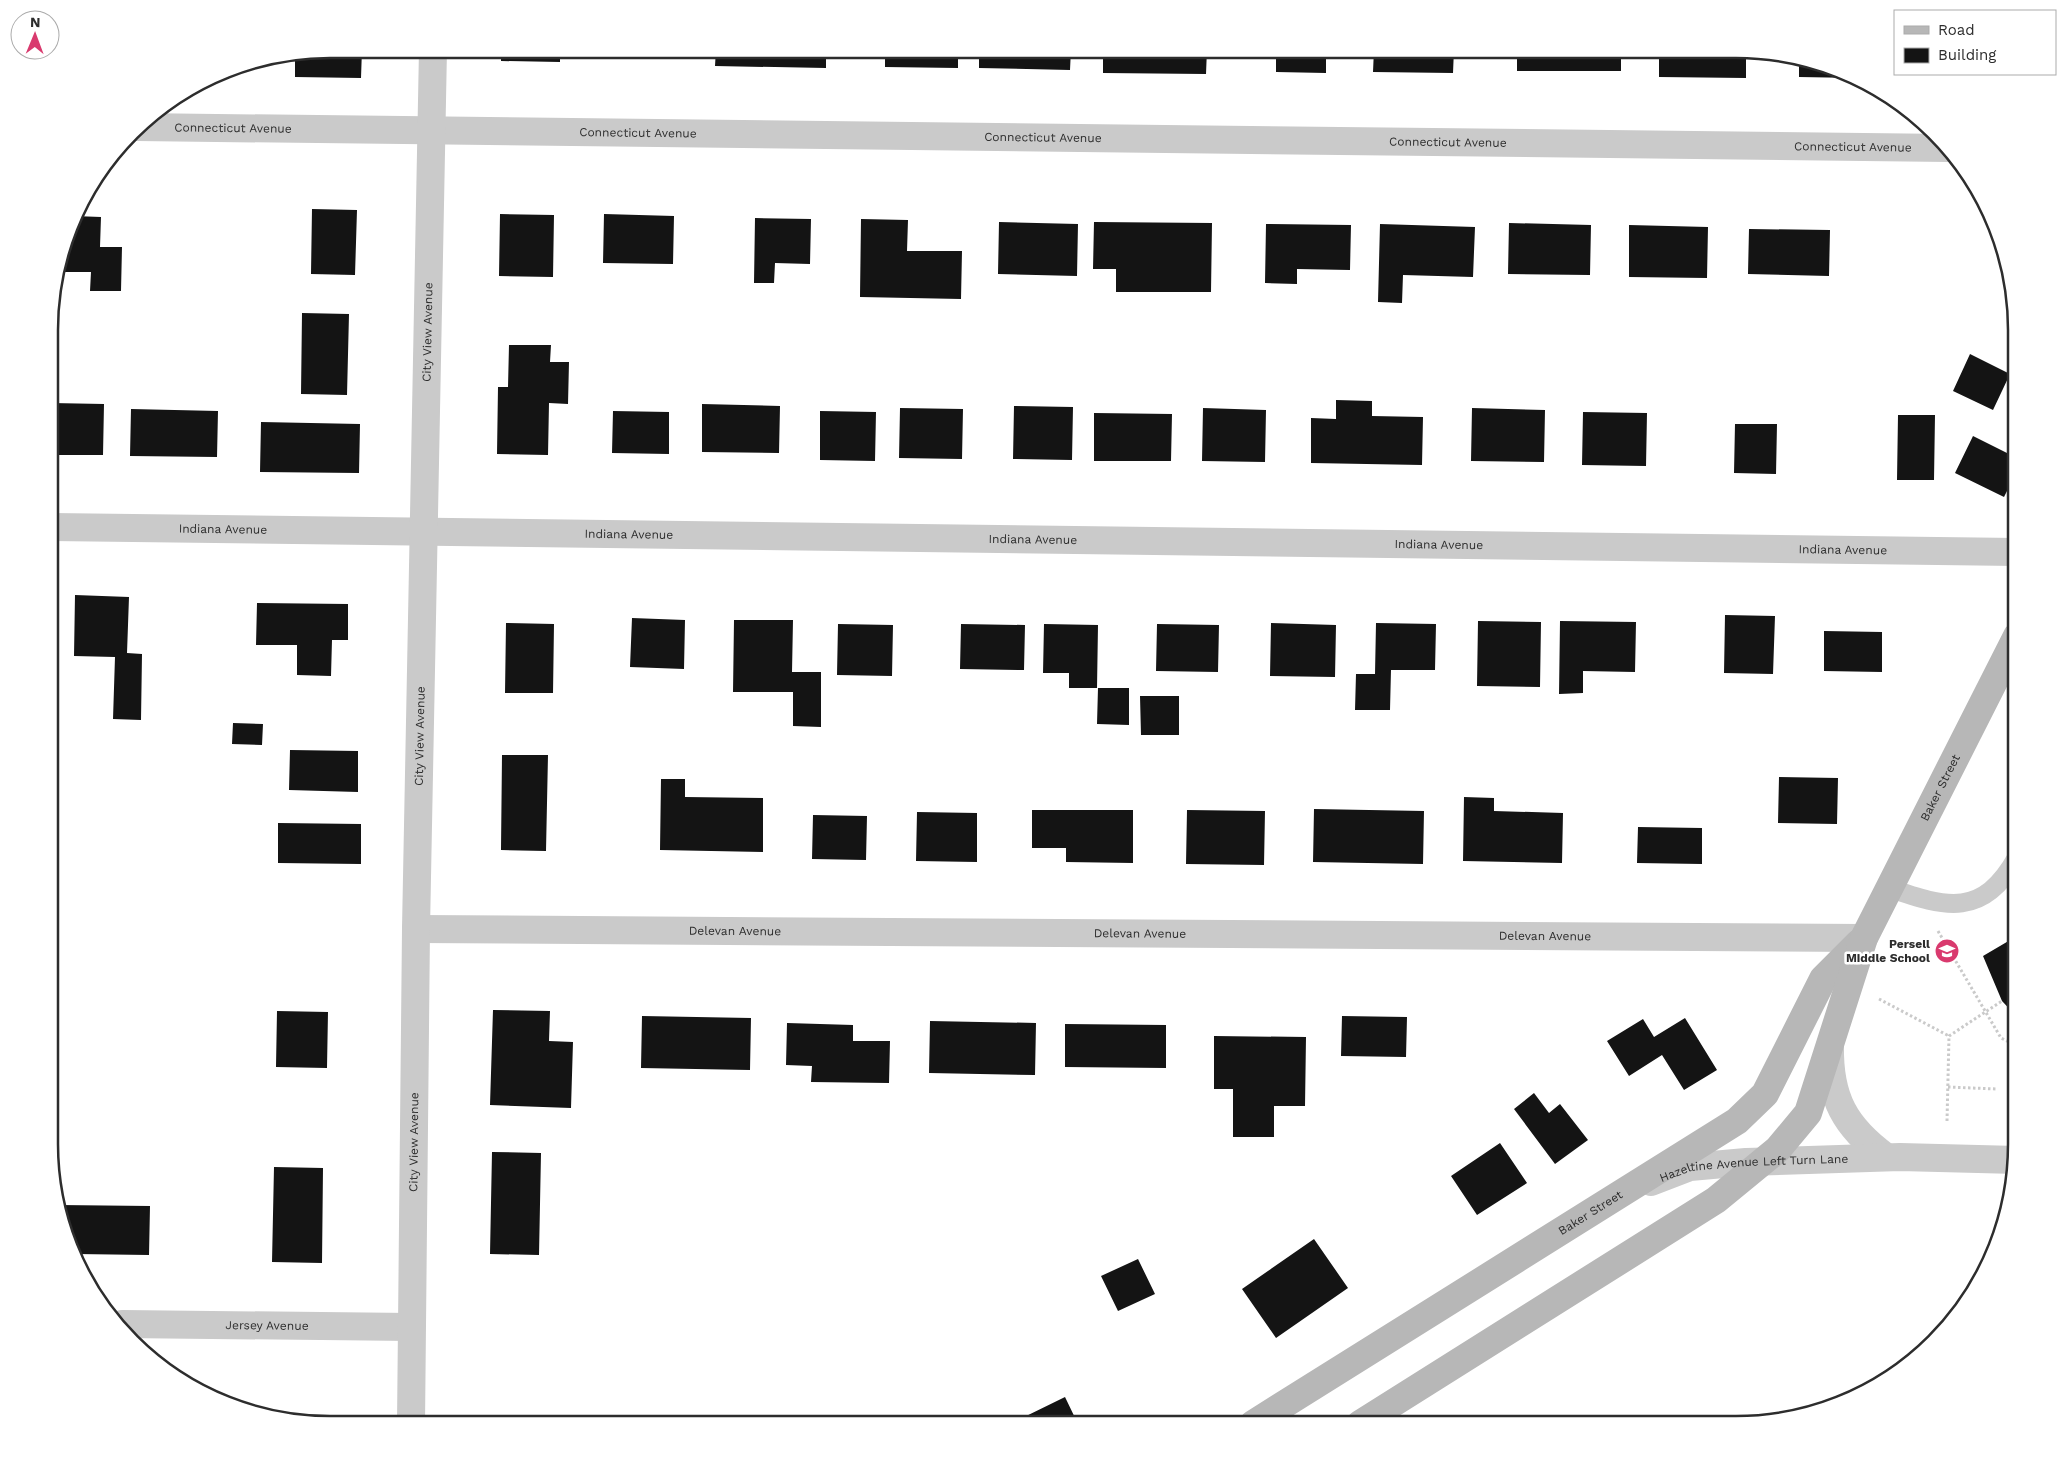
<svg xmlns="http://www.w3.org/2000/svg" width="2066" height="1473" viewBox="0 0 2066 1473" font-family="'Work Sans',sans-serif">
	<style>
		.building { fill: #141414 }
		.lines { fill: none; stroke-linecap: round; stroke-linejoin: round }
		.path { stroke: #cacaca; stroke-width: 3; stroke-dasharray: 2.5 2.5; stroke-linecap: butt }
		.lane { stroke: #cacaca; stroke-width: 19 }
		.street { stroke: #cacaca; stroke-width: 28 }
		.secondary { stroke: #b7b7b7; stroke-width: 28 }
		.labels { text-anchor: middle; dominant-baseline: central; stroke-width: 5; stroke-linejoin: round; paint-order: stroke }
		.street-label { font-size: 12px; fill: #2d2d2d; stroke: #fff }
		.poi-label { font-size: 12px; font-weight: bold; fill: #2d2d2d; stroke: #fff; text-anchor: end }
		.rim { fill: none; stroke: #2d2d2d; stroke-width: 2.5 }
	</style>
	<rect width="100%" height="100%" fill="#fff"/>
	<path class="building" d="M329 49H362L361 78 295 77V55Z
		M501 49H560V62L501 61Z
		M716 49H826V68L715 66Z
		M885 49H958V68L885 67Z
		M979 49H1071L1070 70 979 68Z
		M1103 49H1207L1206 74 1103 73Z
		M1233 49H1326V73L1276 72V59H1233Z
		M1374 49H1454L1453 73 1373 72Z
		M1517 49H1621V71H1517Z
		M1659 49H1746V78L1659 77Z
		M1799 60 1844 70 1857 78 1799 77Z
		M312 209 357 210 355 275 311 274Z
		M500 214 554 215 553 277 499 276Z
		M604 214 674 216 673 264 603 263Z
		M74 216 101 217 100 247H122L121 291H90L91 272H58Z
		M755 218 811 219 810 264 775 263 774 283H754Z
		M861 219 908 220 907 251H962L961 299 860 297Z
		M999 222 1078 224 1077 276 998 274Z
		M1094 222 1212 223 1211 292H1116V269H1093Z
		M1509 223 1591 225 1590 275 1508 274Z
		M1266 224 1351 225 1350 270 1297 269V284L1265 283Z
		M1380 224 1475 227 1473 277 1403 275 1402 303 1378 302Z
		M1629 225 1708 227 1707 278 1629 277Z
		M1749 229 1830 230 1829 276 1748 274Z
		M302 313 349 314 347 395 301 394Z
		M509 345H551L550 362H569L568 404 549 403 548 455 497 454 498 387H508Z
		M1970 354 2010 374 1993 410 1953 391Z
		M1336 400 1372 401V416L1423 417 1422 465 1311 463V418L1336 419Z
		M51 403 104 404 103 455H51Z
		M702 404 780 406 779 453 702 452Z
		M1014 406 1073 407 1072 460 1013 459Z
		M900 408 963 409 962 459 899 458Z
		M1203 408 1266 410 1265 462 1202 461Z
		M1472 408 1545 410 1544 462 1471 461Z
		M131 409 218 411 217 457 130 456Z
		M613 411 669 412V454L612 453Z
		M820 411 876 412 875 461 820 460Z
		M1583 412 1647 413 1646 466 1582 465Z
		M1094 413 1172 414 1171 461H1094Z
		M1898 415H1935L1934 480H1897Z
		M261 422 360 424 359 473 260 472Z
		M1735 424H1777L1776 474 1734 473Z
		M1973 436 2017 458V471L2004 497 1955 473Z
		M75 595 129 597 127 653 142 654 141 720 113 719 115 657 74 656Z
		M257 603 348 604V640H332L331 676 297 675V645H256Z
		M1725 615 1775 616 1773 674 1724 673Z
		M632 618 685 620 684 669 630 667Z
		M734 620H793L792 672H821V727L793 726V692H733Z
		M1478 621 1541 622 1540 687 1477 686Z
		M1560 621 1636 622 1635 672 1583 671V693L1559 694Z
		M506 623 554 624 553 693H505Z
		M1271 623 1336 625 1335 677 1270 676Z
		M1376 623 1436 624 1435 670H1391L1390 710H1355L1356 674H1375Z
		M838 624 893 625 892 676 837 675Z
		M961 624 1025 625 1024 670 960 669Z
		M1044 624 1098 625 1097 688H1069V673H1043Z
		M1157 624 1219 625 1218 672 1156 671Z
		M1824 631 1882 632V672L1824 671Z
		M1098 688H1129V725L1097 724Z
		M1140 696H1179V735H1141Z
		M233 723 263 724 262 745 232 744Z
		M290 750 358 751V792L289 790Z
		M502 755H548L546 851 501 850Z
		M1779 777 1838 778 1837 824 1778 823Z
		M661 779H685V797L763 798V852L660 850Z
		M1464 797 1494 798V811L1563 813 1562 863 1463 861Z
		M1314 809 1424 811 1423 864 1313 862Z
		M1032 810H1133V863L1066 862V848H1032Z
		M1187 810 1265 811 1264 865 1186 864Z
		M917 812 977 813V862L916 861Z
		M813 815 867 816 866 860 812 859Z
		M278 823 361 824V864L278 863Z
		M1638 827 1702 828V864L1637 863Z
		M2017 936V1017L2002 1001 1983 956Z
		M493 1010 550 1011 549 1041 573 1042 571 1108 490 1105Z
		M277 1011 328 1012 327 1068 276 1067Z
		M642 1016 751 1018 750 1070 641 1068Z
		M1342 1016 1407 1017 1406 1057 1341 1056Z
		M1685 1018 1717 1070 1684 1090 1662 1055 1629 1076 1607 1041 1643 1019 1654 1037Z
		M930 1021 1036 1023 1035 1075 929 1073Z
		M787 1023 853 1025V1041H890L889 1083 811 1082 812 1066 786 1065Z
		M1065 1024 1166 1025V1068L1065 1067Z
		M1214 1036 1306 1037 1305 1106H1274V1137H1233V1089H1214Z
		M1534 1093 1549 1113 1560 1104 1588 1140 1555 1164 1514 1109Z
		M1500 1143 1527 1183 1477 1215 1451 1176Z
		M492 1152 541 1153 539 1255 490 1254Z
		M274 1167 323 1168 322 1263 272 1262Z
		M59 1205 150 1206 149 1255 76 1254Z
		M1314 1239 1348 1288 1276 1338 1242 1289Z
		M1138 1259 1155 1294 1118 1311 1101 1276Z
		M1065 1397 1078 1424H1010Z"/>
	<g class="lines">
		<path class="path" d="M1938 931 2001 1038 2017 1046
			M1879 999 1949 1036
			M1948 1087 1996 1089
			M1947 1121 1949 1036 2002 1001"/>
		<path class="lane" d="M1889 888C1947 908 1983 918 2017 857"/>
		<g class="street">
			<path id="s1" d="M137 127 1949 148"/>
			<path id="s2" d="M51 527 2017 552"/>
			<path id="s3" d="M416 929 1864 938"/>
			<path d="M1830 1046C1829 1098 1845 1127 1886 1157"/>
			<path id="s4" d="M1651 1182 1690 1167 1746 1162 1900 1157 2017 1160"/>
			<path id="s5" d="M122 1324 411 1327"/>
			<path id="s6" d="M411 1424 416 929 433 49"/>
		</g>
		<g class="secondary">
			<path id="s7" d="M1253 1424 1737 1121 1765 1094 1823 979 1859 943"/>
			<path id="s8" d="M1360 1424 1716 1200 1778 1149 1808 1113 1864 938 2017 636"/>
		</g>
	</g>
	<defs>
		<symbol id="school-disc" viewBox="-11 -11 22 22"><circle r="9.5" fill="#d93a6e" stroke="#fff"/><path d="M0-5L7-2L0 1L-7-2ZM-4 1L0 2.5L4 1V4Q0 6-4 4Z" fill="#fff"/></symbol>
	</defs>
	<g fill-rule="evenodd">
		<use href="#school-disc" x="1933" y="937" width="28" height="28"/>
	</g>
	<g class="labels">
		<g class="street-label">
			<text stroke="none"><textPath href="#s1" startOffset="96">Connecticut Avenue</textPath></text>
			<text stroke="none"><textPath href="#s1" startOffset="501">Connecticut Avenue</textPath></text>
			<text stroke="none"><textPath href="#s1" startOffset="906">Connecticut Avenue</textPath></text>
			<text stroke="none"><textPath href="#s1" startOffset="1311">Connecticut Avenue</textPath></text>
			<text stroke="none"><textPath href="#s1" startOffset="1716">Connecticut Avenue</textPath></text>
			<text stroke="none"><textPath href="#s6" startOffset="1092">City View Avenue</textPath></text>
			<text stroke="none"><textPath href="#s2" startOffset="172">Indiana Avenue</textPath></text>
			<text stroke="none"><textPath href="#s2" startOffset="578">Indiana Avenue</textPath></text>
			<text stroke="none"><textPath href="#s2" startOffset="982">Indiana Avenue</textPath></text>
			<text stroke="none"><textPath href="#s2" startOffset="1388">Indiana Avenue</textPath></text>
			<text stroke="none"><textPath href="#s2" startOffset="1792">Indiana Avenue</textPath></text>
			<text stroke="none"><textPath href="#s6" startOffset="688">City View Avenue</textPath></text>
			<text stroke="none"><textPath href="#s8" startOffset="900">Baker Street</textPath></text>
			<text stroke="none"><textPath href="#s3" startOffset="319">Delevan Avenue</textPath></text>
			<text stroke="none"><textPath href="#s3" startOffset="724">Delevan Avenue</textPath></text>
			<text stroke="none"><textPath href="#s3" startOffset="1129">Delevan Avenue</textPath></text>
			<text stroke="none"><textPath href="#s6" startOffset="282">City View Avenue</textPath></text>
			<text stroke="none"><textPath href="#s4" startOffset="105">Hazeltine Avenue Left Turn Lane</textPath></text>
			<text stroke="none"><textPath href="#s7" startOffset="398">Baker Street</textPath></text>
			<text stroke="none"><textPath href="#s5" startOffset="145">Jersey Avenue</textPath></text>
		</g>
		<g class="poi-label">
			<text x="1930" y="944">Persell<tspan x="1930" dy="14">Middle School</tspan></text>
		</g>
	</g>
	<path d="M0 0H2066V1473H0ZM330 58H1736A272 272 0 0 1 2008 330V1144A272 272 0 0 1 1736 1416H330A272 272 0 0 1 58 1144V330A272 272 0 0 1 330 58Z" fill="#fff" fill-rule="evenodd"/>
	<path class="rim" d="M330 58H1736A272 272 0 0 1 2008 330V1144A272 272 0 0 1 1736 1416H330A272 272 0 0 1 58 1144V330A272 272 0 0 1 330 58Z"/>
	<rect x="1894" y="10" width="162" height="65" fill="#ffffff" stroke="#ababab"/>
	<rect x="1904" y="26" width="25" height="8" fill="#b7b7b7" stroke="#ababab"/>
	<text x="1938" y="35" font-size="15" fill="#2d2d2d">Road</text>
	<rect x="1904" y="48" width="25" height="15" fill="#141414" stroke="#ababab"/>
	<text x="1938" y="60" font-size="15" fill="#2d2d2d">Building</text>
	<g transform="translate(35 35) rotate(1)"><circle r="24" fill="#ffffff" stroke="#ababab"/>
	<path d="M0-4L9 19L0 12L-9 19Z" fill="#d93a6e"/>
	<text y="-8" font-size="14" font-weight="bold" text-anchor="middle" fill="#2d2d2d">N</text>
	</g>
</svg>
